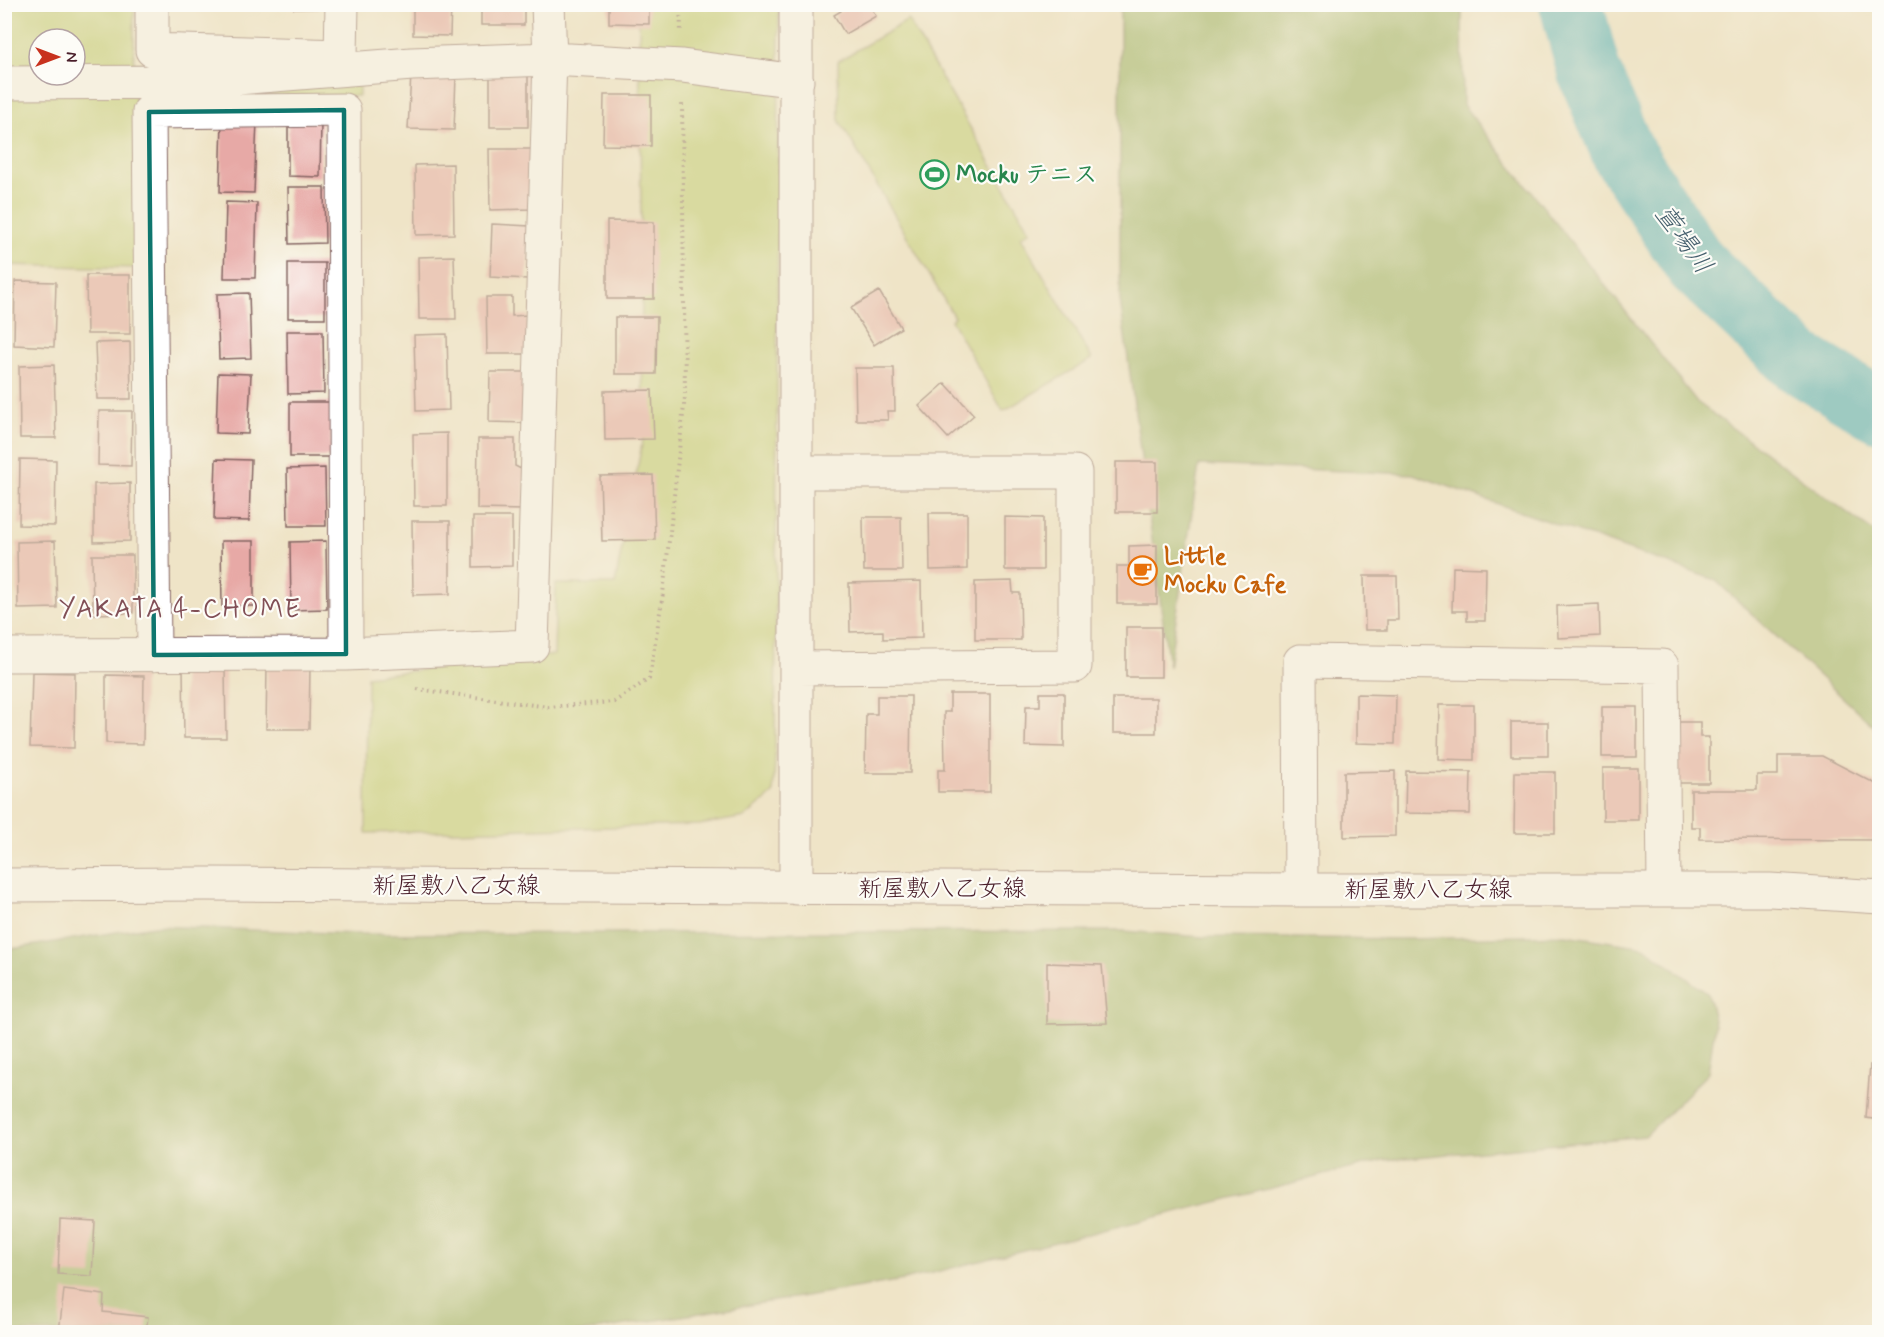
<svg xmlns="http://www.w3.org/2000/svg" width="1884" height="1337" viewBox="0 0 1884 1337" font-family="Mynerve,'Klee One',sans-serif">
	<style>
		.green { fill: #bfcf72; stroke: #84774e; stroke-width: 1.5; fill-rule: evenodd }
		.forest { fill: #97b264; stroke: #706848; stroke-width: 1.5 }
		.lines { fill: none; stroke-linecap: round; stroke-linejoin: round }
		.river { stroke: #3dabbb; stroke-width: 64 }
		.building { fill: #e7a9a6 }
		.minor-casing { stroke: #846462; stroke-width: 35 }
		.path { stroke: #846462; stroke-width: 4; stroke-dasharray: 1.5 4.5; stroke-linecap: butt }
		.minor { stroke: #fff; stroke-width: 33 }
		.marked { fill: none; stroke: #0f766e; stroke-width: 4.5; stroke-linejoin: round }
		.labels { text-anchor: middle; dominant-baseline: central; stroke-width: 4.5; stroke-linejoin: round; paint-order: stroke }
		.leisure-label { font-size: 24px; font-weight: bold; fill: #27864d; stroke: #fdfcf7; text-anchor: start }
		.food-label { font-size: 24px; font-weight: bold; fill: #c56008; stroke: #fdfcf7; text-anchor: start }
		.street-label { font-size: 24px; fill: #4a1f2b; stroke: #fdfcf7 }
		.water-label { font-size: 26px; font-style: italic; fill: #445e6c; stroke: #fdfcf7 }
		.neighbourhood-label { font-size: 26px; letter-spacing: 1.5px; fill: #814f56; stroke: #fdfcf7 }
	</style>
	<rect width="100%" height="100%" fill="#fdfcf7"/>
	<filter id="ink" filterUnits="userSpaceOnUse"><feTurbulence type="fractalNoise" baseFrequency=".0167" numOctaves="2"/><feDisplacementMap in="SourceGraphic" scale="12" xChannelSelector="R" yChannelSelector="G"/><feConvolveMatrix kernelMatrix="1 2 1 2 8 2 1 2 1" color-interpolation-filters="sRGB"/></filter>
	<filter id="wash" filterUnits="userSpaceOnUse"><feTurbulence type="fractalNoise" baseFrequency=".008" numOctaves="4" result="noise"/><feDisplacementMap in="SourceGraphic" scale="24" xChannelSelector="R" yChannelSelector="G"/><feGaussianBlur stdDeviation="1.35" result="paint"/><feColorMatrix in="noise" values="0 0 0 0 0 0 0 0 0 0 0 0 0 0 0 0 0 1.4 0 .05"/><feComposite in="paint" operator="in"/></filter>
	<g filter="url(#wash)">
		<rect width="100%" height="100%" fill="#efe4c7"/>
		<path class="green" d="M5 5H134V64L359 60V96L135 95 137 268 5 265ZM39 39H75V75H39Z
			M639 5H779L775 760 773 794 745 817 699 825 366 833 367 676 554 655 556 584H615L643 439Z
			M908 20 1030 231 1021 237 1092 359 1003 411 951 320 954 317 839 120 838 61Z"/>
		<path class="forest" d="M1120 5H1462L1463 105 1697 402 1879 536V731L1715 580 1413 474 1199 465 1169 667 1120 299Z
			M154 926 359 934 1124 931 1203 937 1410 939 1566 935 1644 947 1708 994 1715 1025 1708 1073 1645 1136 1384 1160 904 1280 583 1332H5V950Z"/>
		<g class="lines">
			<path class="river" d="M1571 4 1589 72 1624 155 1696 265 1797 361 1880 411"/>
		</g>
		<g id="blocks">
			<path class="building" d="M294 4H334V8L294 9Z
				M413 4H451L450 36 413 35Z
				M481 4H524V25H481Z
				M609 4H649V24L609 23Z
				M837 4H869L876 16 845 34 834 15 841 11Z
				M411 74 456 76 454 130 408 129Z
				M490 74H528V127H490Z
				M604 95H651V146L603 145Z
				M222 120 257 121 254 193 220 192Z
				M288 122H321L320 177 288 176Z
				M489 149H531V209L490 210Z
				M453 164 454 234 416 235 415 165Z
				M288 187H324L325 243 289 244Z
				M226 202 257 203 255 278H224Z
				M607 221 654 222V299H607Z
				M492 224 530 226 527 279 490 277Z
				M454 256 456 319H419L418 257Z
				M288 263H325V318H288Z
				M86 275H130V334H87Z
				M15 281 56 282 54 347 14 345Z
				M879 291 901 328 874 345 851 308Z
				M249 293 251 358 219 359 217 294Z
				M486 297H512V316L528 315V354H487Z
				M615 317H657L656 374H615Z
				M287 331H323L324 393 288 394Z
				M447 334 449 410 416 411 414 335Z
				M130 342 131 399H97L95 343Z
				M54 365 56 438H20L19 366Z
				M855 368H894L895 411H887L888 420H856Z
				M490 372H527L525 423 489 422Z
				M218 373 251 374 248 434 216 433Z
				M945 383 974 415 948 438 919 406Z
				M652 390 654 439 605 440 604 391Z
				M290 402H331V457H290Z
				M99 411H132L131 466 98 465Z
				M447 433V506H414L413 434Z
				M478 439H515V466L525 471 524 510 477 509Z
				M20 459 56 460 55 526 19 525Z
				M216 459 251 460 249 521 214 520Z
				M1116 462H1157V512H1116Z
				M325 468 326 526H288L287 469Z
				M653 475 655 540 602 541 600 476Z
				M130 483V541L94 542V484Z
				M929 513H967V569L930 570Z
				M473 517H512V566L473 567Z
				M863 517H901L902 571H864Z
				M1005 517 1043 518V570H1005Z
				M412 521H450V594L413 595Z
				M55 541 57 608 18 609 17 542Z
				M221 541H254V606H222Z
				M326 541 327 609 291 610 290 542Z
				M1157 545V604H1117V566H1129V546Z
				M92 555H133V613L93 614Z
				M1453 567 1486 568 1485 621H1467V611H1452Z
				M1364 576H1397L1398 620H1387V630H1365Z
				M921 581 922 638 883 639V631L850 632 849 583Z
				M1012 581 1013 593H1020L1021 640H975V582Z
				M1599 604 1600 636 1558 638 1557 606Z
				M1126 627H1161V677H1126Z
				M267 665 310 666 309 729H266Z
				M183 666H225L226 738H184Z
				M32 672 75 673 74 748 30 747Z
				M106 675 144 676 143 744 106 743Z
				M1040 693H1064V747L1025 746 1026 706H1040Z
				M950 694H990V792H938V770H945L944 712H950Z
				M1356 694 1396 695 1395 744 1356 743Z
				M877 696H911L910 773H865L866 714H877Z
				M1113 698H1156V733H1113Z
				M1439 705H1474V760L1438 759Z
				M1602 707H1637V757H1602Z
				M1511 722H1548V756H1511Z
				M1678 722H1700V737H1709V783H1677Z
				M1778 756H1822L1880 786V840L1700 839V827H1691V790H1757V775H1778Z
				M1603 768H1638V820H1603Z
				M1395 771V836L1344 837V772Z
				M1406 771 1471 772 1470 814 1405 813Z
				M1515 772H1555V833H1514Z
				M1047 963 1102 965 1107 1023 1047 1024Z
				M1870 1065 1880 1067V1120L1866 1118Z
				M60 1219 95 1221 92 1276 58 1274Z
				M64 1290 104 1295 103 1312 148 1317 146 1332H59Z"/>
		</g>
	</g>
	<g filter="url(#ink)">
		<use href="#blocks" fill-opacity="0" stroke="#846462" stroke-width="1.5"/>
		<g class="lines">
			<defs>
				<path id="minor" d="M152 4V50L341 56 342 4
					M796 4V888
					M4 83 188 82 412 64 550 59 682 66 797 81
					M797 472H1075V666L797 668
					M4 655 346 654 532 646 550 59 548 4
					M154 655 149 112 344 110 346 654
					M4 885 205 884 1301 890H1770L1880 897
					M1301 890 1300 661 1662 666 1664 890"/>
			</defs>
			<use href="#minor" class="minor-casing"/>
			<path class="path" d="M680 4 681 31
				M417 689 548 707 614 702 649 679 663 594 685 397 682 101"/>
			<use href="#minor" class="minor"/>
		</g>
	</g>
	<path d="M0 0H1884V1337H0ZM344 110 346 654 154 655 149 112Z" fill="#efe4c7" fill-opacity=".55" fill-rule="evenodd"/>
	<path class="marked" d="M344 110 346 654 154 655 149 112Z"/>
	<defs>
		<symbol id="stadium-ring" viewBox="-11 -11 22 22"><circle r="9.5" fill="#fdfcf7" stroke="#2e9e5b" stroke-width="1.5"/><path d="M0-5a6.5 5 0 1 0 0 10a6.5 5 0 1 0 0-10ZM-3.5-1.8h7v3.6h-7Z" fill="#2e9e5b"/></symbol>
		<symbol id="cafe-ring" viewBox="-11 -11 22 22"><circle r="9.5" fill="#fdfcf7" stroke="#e8710a" stroke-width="1.5"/><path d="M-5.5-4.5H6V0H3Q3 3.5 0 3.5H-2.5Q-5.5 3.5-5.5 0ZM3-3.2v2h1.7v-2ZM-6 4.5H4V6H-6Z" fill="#e8710a"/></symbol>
	</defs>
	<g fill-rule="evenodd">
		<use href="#stadium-ring" x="918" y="158" width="33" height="33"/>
		<use href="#cafe-ring" x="1126" y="554" width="33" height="33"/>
	</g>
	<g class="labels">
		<g class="leisure-label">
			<text x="956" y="175">Mocku テニス</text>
		</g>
		<g class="food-label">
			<text x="1164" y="557">Little<tspan x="1164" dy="28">Mocku Cafe</tspan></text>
		</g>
		<g class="street-label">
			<text x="456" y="886">新屋敷八乙女線</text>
			<text x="942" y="889">新屋敷八乙女線</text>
			<text x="1428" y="890">新屋敷八乙女線</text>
		</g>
		<g class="water-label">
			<text transform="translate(1683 240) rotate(54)">萱場川</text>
		</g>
		<g class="neighbourhood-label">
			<text x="180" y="610">YAKATA 4-CHOME</text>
		</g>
	</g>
	<rect width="1884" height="1337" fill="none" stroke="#fdfcf7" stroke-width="24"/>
	<g transform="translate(57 57) rotate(90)"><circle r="28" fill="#fdfcf7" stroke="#b5a4a5" stroke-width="1.5"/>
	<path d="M0-4.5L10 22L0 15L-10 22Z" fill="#c8321e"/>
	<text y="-9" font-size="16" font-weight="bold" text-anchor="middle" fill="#4a1f2b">N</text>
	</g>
</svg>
